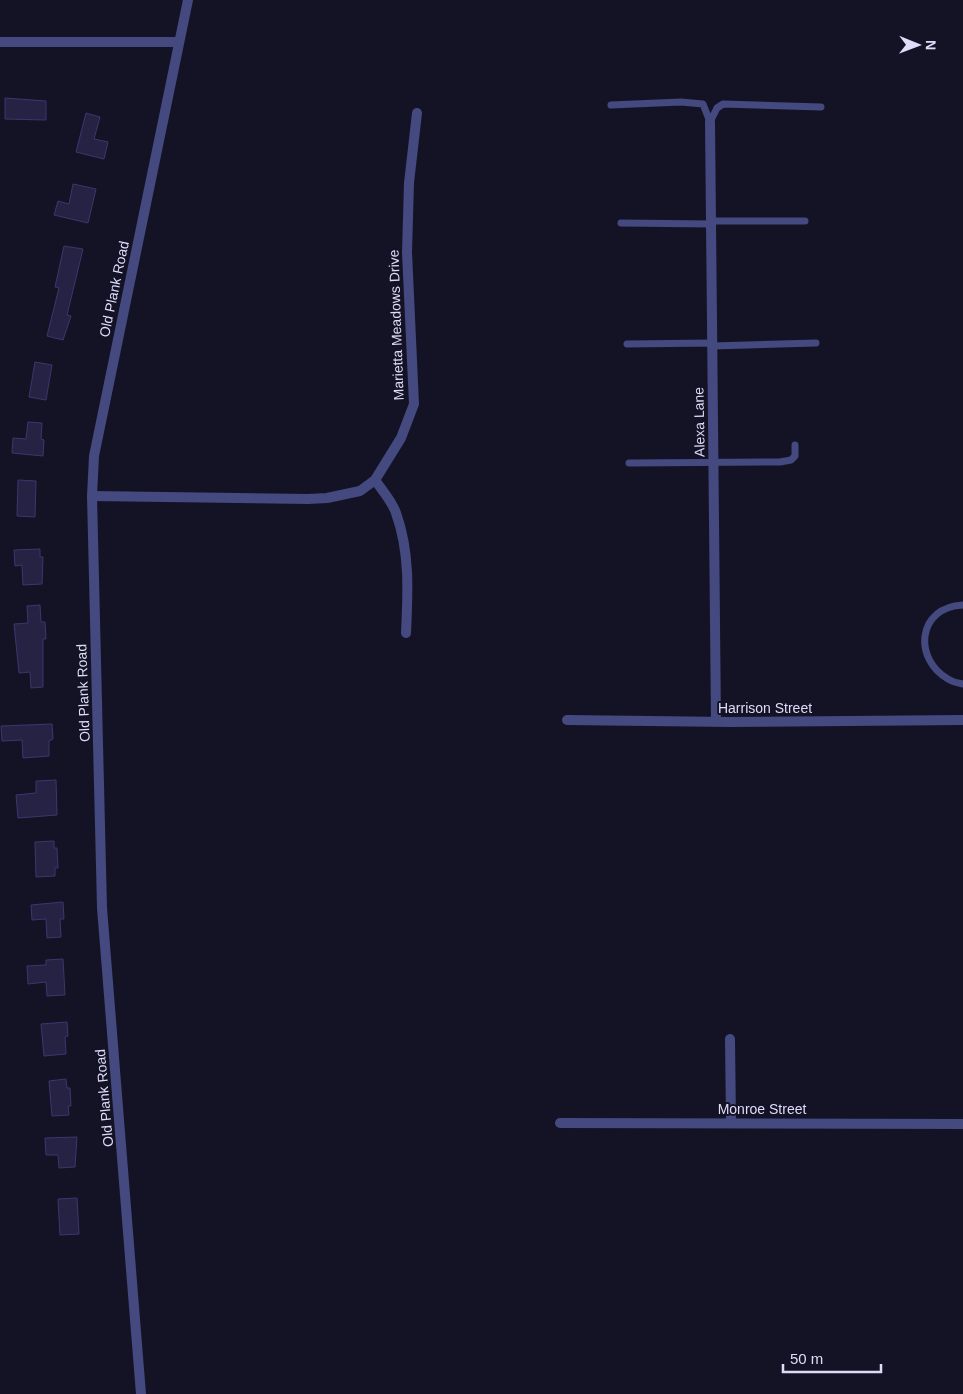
<svg xmlns="http://www.w3.org/2000/svg" width="963" height="1394" viewBox="0 0 963 1394" font-family="Arial,sans-serif">
	<style>
		.building { fill: #252244; stroke: #3b376d }
		.lines { fill: none; stroke-linecap: round; stroke-linejoin: round }
		.service { stroke: #44497f; stroke-width: 7 }
		.minor { stroke: #44497f; stroke-width: 10 }
		.tertiary { stroke: #44497f; stroke-width: 10 }
		.labels { text-anchor: middle; dominant-baseline: central; stroke-width: 4; stroke-linejoin: round; paint-order: stroke }
		.street-label { font-size: 14px; fill: #ddddfa; stroke: #141326 }
	</style>
	<rect width="100%" height="100%" fill="#141326"/>
	<path class="building" d="M5 98 46 101V120L5 119Z
		M86 113 100 117 94 139 108 142 104 159 76 152Z
		M73 184 96 189 88 223 54 215 58 201 69 204Z
		M64 246 83 249 67 315 71 316 63 340 47 336 59 288 55 287Z
		M35 362 52 365 46 400 29 397Z
		M28 422 42 423 41 439 44 440 43 456 12 453 13 438 26 439Z
		M18 480 36 481 35 517 17 516Z
		M40 549V557H43L42 584 23 585 22 565 15 566 14 550Z
		M40 605 41 622H45L46 639H43V687L31 688 30 672 19 673 14 624 28 623 27 606Z
		M52 724 53 739 49 741V756L23 758 22 740 2 741 1 726Z
		M56 780 57 815 18 818 16 795 36 793V781Z
		M54 841V848H57L58 868H55V876L36 877 35 842Z
		M63 902 64 919H60L61 937 47 938 46 919 32 920 31 905Z
		M63 959 65 995 47 996 46 982 28 984 27 966 46 965V960Z
		M67 1022 68 1036 65 1037 66 1054 44 1056 41 1024Z
		M66 1079 67 1088H70L71 1106H68L69 1115 52 1116 49 1081Z
		M77 1137 75 1167 59 1168 58 1155H46L45 1138Z
		M77 1198 79 1234 60 1235 58 1199Z"/>
	<g class="lines">
		<path class="service" d="M611 105 681 102 703 104 710 122
			M710 122 717 108 723 104 821 107
			M711 221H805
			M621 223 711 224
			M627 344 712 343
			M712 346 816 343
			M629 463 780 462 791 460 795 456V445
			M963 605C917 607 913 659 948 679 952 682 958 683 963 684"/>
		<path class="minor" d="M0 42H179
			M710 122 716 722
			M375 480C382 490 392 501 396 513 410 552 408 592 406 633
			M92 496 308 499 327 498 360 491 375 480 401 438 414 404 407 252 409 183 417 113
			M567 720 730 722 963 720
			M730 1039 731 1122
			M560 1123 963 1124"/>
		<path class="tertiary" d="M141 1394 102 908 92 496 94 456 188 0"/>
	</g>
	<g class="labels">
		<g class="street-label">
			<text transform="translate(114 289) rotate(-78)">Old Plank Road</text>
			<text transform="translate(396 325) rotate(-92)">Marietta Meadows Drive</text>
			<text transform="translate(699 422) rotate(-91)">Alexa Lane</text>
			<text transform="translate(83 693) rotate(-92)">Old Plank Road</text>
			<text x="765" y="708">Harrison Street</text>
			<text transform="translate(104 1098) rotate(-95)">Old Plank Road</text>
			<text x="762" y="1109">Monroe Street</text>
		</g>
	</g>
	<g transform="translate(918 45) rotate(91)" stroke="#141326" stroke-width="4" paint-order="stroke">
	<path d="M0-4L9 19L0 12L-9 19Z" fill="#ddddfa"/>
	<text y="-8" font-size="14" font-weight="bold" text-anchor="middle" fill="#ddddfa">N</text>
	</g>
	<path d="M783 1364v8h98v-8" fill="none" stroke="#ddddfa" stroke-width="2.5"/>
	<text x="790" y="1364" font-size="15" fill="#ddddfa" stroke="#141326" stroke-width="4" paint-order="stroke">50 m</text>
</svg>
